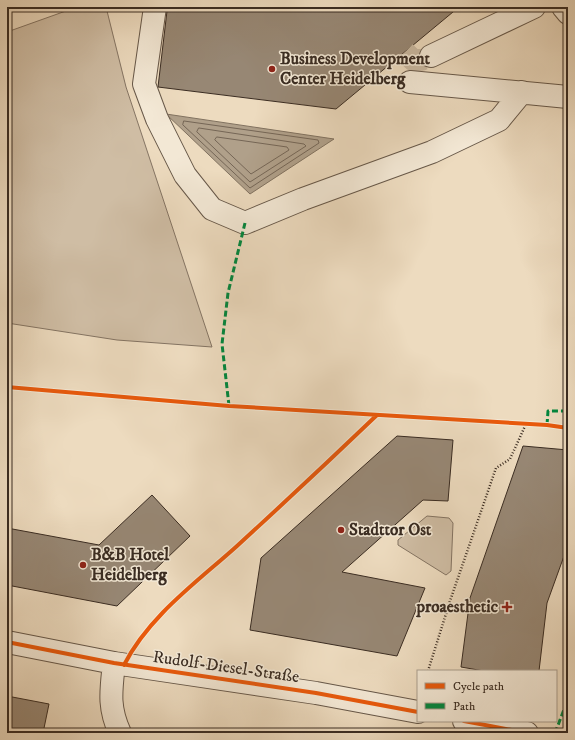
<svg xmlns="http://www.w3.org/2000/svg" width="575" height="740" viewBox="0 0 575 740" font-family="'IM FELL DW Pica',serif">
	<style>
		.green { fill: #cfbda4; stroke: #847463 }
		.water { fill: #b0a08a; stroke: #817260 }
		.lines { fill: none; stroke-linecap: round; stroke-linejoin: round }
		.shore { stroke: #756656; stroke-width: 1 }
		.building { fill: #978774; stroke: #3a2c22 }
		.minor-tunnel { stroke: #c9b8a0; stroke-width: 22; stroke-dasharray: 22 11; stroke-linecap: butt }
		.minor-casing { stroke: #675849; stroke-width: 24 }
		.path { stroke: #3a2c22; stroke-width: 2.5; stroke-dasharray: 1 2; stroke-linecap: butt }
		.minor { stroke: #f3e8d5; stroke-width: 22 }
		.quiet { stroke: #00873e; stroke-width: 3; stroke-dasharray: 6 3; stroke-linecap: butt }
		.cycleway-casing { stroke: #f3e8d5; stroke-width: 6 }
		.cycleway { stroke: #e8590c; stroke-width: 4 }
		.poi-dot { fill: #8f2418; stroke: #f3e8d5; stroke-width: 1.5 }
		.labels { text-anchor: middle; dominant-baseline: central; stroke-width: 3; stroke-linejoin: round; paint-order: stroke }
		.poi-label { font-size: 17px; font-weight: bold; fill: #3a2c22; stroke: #f3e8d5; text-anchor: start }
		.street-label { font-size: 17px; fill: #3a2c22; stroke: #f3e8d5 }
	</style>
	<rect width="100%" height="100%" fill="#eddbbf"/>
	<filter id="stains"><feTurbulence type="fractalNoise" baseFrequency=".005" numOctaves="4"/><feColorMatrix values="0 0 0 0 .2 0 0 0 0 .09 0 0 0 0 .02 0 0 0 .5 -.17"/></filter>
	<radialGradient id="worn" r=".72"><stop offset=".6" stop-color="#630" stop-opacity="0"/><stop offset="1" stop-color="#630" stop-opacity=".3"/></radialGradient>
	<path class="green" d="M77 7H106L126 87 212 347 117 340 7 323V32Z
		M427 516 449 518 453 523 451 571 446 575 398 545V540Z"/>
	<path class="water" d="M166 114 334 139 250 194Z"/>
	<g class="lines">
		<path class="shore" d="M184 121 318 140 319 143 250 188 183 125Z
			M199 128 304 144 306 146 250 182 197 132Z
			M217 137 287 147 289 150 251 174 215 140Z"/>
	</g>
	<path class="building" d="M300 7H459L336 109 158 87 167 11Z
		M397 436 453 440 448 501 423 500 342 572 425 588 397 656 250 630 261 558Z
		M523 446 568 450V545L547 603 539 671H484L461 667 470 598Z
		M152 495 190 536 117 606 7 585V528L99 545Z
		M7 696 49 704 43 733H7Z"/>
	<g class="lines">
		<path class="minor-tunnel" d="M405 52 413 60H421L431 56"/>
		<defs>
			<path id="minor" d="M155 7 144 84 157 119 185 175 212 209 245 223 303 199 432 152 499 120 522 92
				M563 7 568 13
				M431 56 534 7
				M410 82 568 97
				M7 642 114 663 316 693 418 712
				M114 663C111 691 108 707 120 733
				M464 721 527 733"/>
		</defs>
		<use href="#minor" class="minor-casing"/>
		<path class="path" d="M428 671 450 601 496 468 510 459 526 424"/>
		<use href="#minor" class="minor"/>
		<path class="quiet" d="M229 406 222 344 228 293 245 223
			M547 425 548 411H568
			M555 733 568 699"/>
		<defs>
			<path id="cycleway" d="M7 387 229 406 547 425 568 428
				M7 642 114 663 316 693 418 712
				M124 665C149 616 197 582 237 546 284 503 331 459 377 415
				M464 721 527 733"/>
		</defs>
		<use href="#cycleway" class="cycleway-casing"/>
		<use href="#cycleway" class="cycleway"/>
	</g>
	<g class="poi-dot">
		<circle cx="272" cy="69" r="4"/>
		<circle cx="341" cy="530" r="4"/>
		<circle cx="83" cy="565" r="4"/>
		<path d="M505 601h4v4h4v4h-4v4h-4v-4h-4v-4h4z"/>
	</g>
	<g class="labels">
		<g class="poi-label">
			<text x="280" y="59">Business Development<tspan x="280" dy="20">Center Heidelberg</tspan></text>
			<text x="349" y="530">Stadttor Ost</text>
			<text x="91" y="555">B&amp;B Hotel<tspan x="91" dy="20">Heidelberg</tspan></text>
			<text x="498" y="607" text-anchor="end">proaesthetic</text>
		</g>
		<g class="street-label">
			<text transform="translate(226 667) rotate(8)">Rudolf-Diesel-Straße</text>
		</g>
	</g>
	<rect width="575" height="740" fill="none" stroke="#eddbbf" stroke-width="24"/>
	<rect x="8" y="8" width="559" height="724" fill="none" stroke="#3a2c22" stroke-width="2"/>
	<rect x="12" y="12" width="551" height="716" fill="none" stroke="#3a2c22"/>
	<rect x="417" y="670" width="140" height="52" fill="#f3e8d5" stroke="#a99d8d"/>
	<rect x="425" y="683" width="20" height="6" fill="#e8590c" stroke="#a99d8d"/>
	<text x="453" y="690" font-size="12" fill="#3a2c22">Cycle path</text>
	<rect x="425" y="703" width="20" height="6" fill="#00873e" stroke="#a99d8d"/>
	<text x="453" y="710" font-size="12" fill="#3a2c22">Path</text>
	<rect width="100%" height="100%" filter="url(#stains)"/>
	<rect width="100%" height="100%" fill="url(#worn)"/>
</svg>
